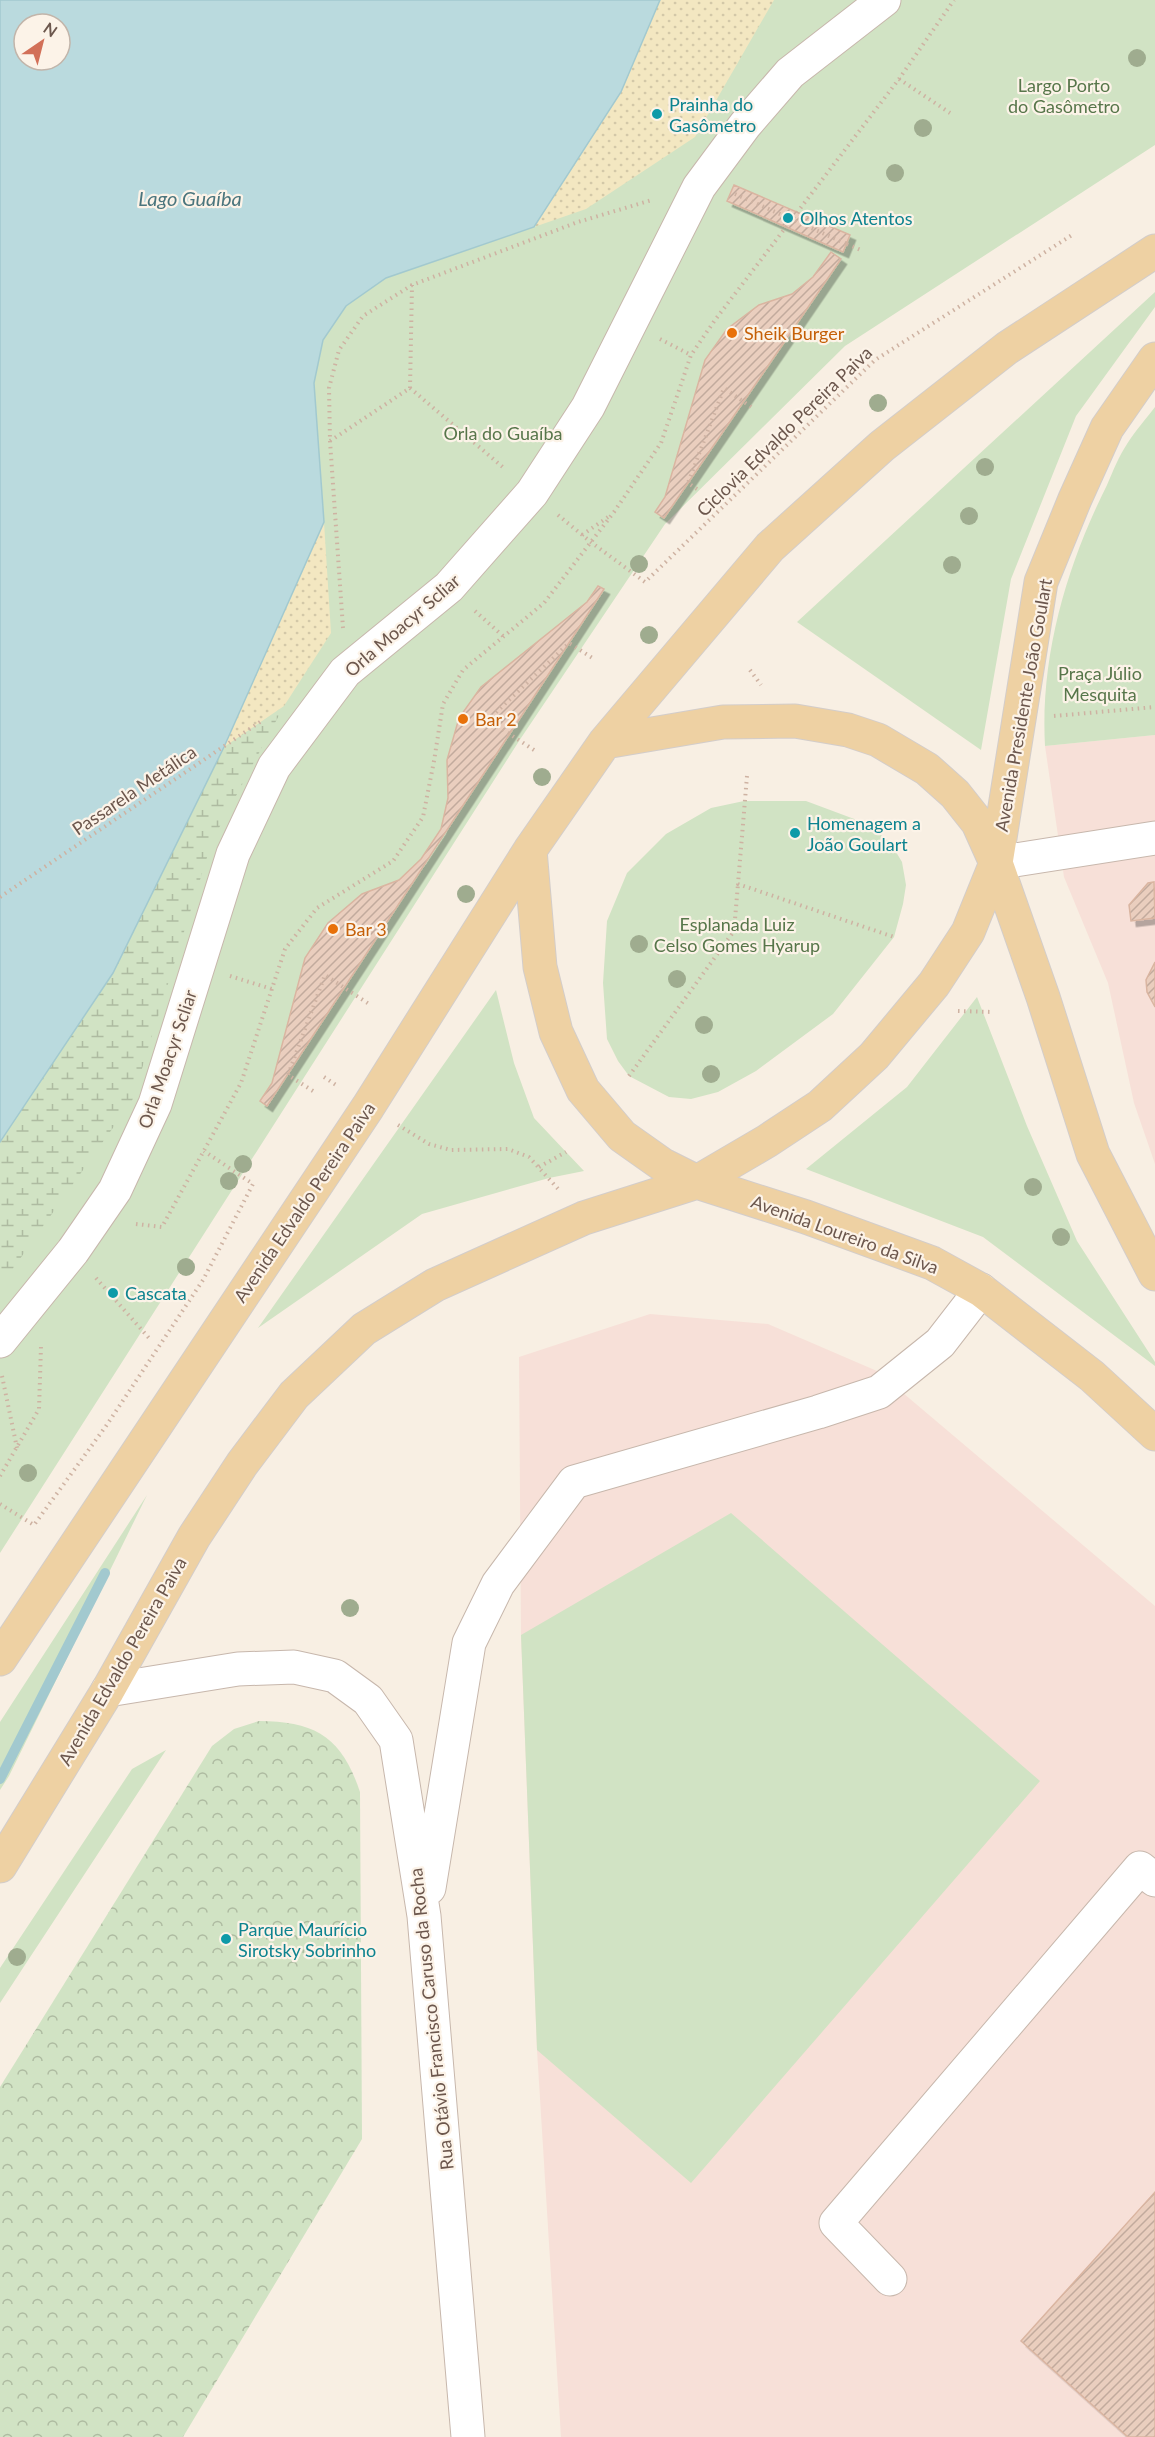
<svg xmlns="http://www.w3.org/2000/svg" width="1155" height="2437" viewBox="0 0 1155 2437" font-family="Lato,sans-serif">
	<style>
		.commercial { fill: #f7e0d8 }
		.green { fill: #d1e3c4 }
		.forest { fill: url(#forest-crowns) }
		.wetland { fill: url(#wetland-marsh) }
		.sand { fill: url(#sand-dots) }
		.water { fill: #badade; stroke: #a2c9cf; stroke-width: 1.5; fill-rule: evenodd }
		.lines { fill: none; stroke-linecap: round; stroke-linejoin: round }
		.stream { stroke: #a2c9cf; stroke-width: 10 }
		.building { fill: url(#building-hatch); stroke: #dab5a1; stroke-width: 1.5; filter: url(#shadow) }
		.minor-casing { stroke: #c7b7ac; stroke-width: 35 }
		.major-casing { stroke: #d3cdca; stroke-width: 35 }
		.path { stroke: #ceb2a2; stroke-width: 4; stroke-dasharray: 1.5 4.5; stroke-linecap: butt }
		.minor { stroke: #fff; stroke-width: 33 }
		.major { stroke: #eed1a3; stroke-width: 33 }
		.path-bridge { stroke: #ceb2a2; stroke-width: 4; stroke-dasharray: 1.5 4.5; stroke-linecap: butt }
		.tree { fill: #9fac8f }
		.culture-dot { fill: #0f9aa8; stroke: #fcf3e8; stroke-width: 2 }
		.food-dot { fill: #e8710a; stroke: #fcf3e8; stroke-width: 2 }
		.labels { text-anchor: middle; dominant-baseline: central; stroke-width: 4.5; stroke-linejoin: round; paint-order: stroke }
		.park-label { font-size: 18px; fill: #57764a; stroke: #fcf3e8 }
		.culture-label { font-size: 18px; fill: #0d838f; stroke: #fcf3e8; text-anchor: start }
		.food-label { font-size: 18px; fill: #c56008; stroke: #fcf3e8; text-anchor: start }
		.street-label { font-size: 18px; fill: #6c574d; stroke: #fcf3e8 }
		.water-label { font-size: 20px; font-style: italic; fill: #4a757d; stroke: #fcf3e8 }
	</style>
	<defs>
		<pattern id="forest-crowns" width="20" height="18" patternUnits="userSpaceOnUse" patternTransform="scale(1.5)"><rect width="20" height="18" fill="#d1e3c4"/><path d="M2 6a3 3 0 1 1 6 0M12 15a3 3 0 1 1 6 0" fill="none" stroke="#aebba1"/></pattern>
		<pattern id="wetland-marsh" width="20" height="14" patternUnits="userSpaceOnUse" patternTransform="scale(1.5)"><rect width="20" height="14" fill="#d1e3c4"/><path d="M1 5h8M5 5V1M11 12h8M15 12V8" fill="none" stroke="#aebba1"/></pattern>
		<pattern id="sand-dots" width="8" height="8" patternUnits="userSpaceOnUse" patternTransform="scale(1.5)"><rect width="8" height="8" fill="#f3e7c1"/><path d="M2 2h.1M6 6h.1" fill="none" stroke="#d3c8a8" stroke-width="1.8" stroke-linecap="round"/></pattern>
		<pattern id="building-hatch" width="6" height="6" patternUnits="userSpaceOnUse" patternTransform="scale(1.5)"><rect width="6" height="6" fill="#eacebe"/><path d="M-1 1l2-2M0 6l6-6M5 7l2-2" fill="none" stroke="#c2aa9d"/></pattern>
		<filter id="shadow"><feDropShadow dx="5.5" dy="5.5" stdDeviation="0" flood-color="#0004"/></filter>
	</defs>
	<rect width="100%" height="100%" fill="#f8efe3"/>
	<path class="commercial" d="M1155 735V1164L1134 1103 1108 983 1064 877 1045 746Z
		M650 1314 768 1324 877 1371 1155 1606V2437H561L537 2050 521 1635 519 1357Z"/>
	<path class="green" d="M660 0H1155V145L845 346 665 524 521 738 0 1553V885L324 522 314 383 323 340 346 306 386 278 534 227 621 92Z
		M1155 292V307L1076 416 1011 579 981 750 797 622Z
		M1155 407V735L1045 746C1040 655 1067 565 1107 485 1113 471 1119 456 1127 444 1135 431 1146 419 1155 407Z
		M744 801H806L865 823 890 842 902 862 906 885 903 904 894 937 833 1014 756 1071 718 1092 691 1099 669 1097 629 1076 618 1061 607 1039 603 983 607 921 627 873 666 834 711 808Z
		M496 990 514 1063 534 1118 584 1171 549 1178 422 1214 258 1328Z
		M977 997 1027 1126 1077 1241 1155 1362V1366L983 1237 806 1169 907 1087Z
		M147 1495 9 1776 0 1790V1722Z
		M731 1513 1040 1781 691 2183 537 2050 521 1635Z
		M166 1750 0 2003V1968L132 1769Z"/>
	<path class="forest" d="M259 1721C316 1721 342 1738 360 1792L362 2139 183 2437H0V2087L212 1746 234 1729Z"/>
	<path class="wetland" d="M324 522 224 746 284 706 212 841 132 1101 0 1287V897Z"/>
	<path class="sand" d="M660 0H774L695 137 586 209 534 227 621 92Z
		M324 522 331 633 284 706 224 747Z"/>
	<path class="water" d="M0 0H660L621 92 534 227 386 278 346 306 323 340 314 383 324 522 224 747 113 973 0 1142ZM24 24H60V60H24Z"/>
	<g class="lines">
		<path class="stream" d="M0 1779 105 1573"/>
	</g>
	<path class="building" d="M734 185 850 235 843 252 727 201Z
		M831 252 841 259 664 518 655 512 665 497 705 360 727 329 759 305 792 294 813 277Z
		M598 586 604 589 267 1106 260 1101 272 1083 305 958 328 923 362 894 399 880 421 859 441 829 448 798 447 760 459 718 481 687 587 602Z
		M1154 882 1155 918 1131 921 1129 905 1148 883Z
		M1155 962V1007L1147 992 1146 980Z
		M1155 2192V2437H1128L1021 2341Z"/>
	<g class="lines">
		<defs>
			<path id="minor" d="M996 863 1155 838
				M0 1341 73 1251 115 1190 155 1104 233 854 274 767 345 672 449 587 532 493 588 407 699 187 745 125 790 73 884 0
				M108 1690 238 1669 294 1667 335 1676 368 1700 396 1740 424 1916 468 2437
				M429 1888 469 1643 498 1584 574 1482 818 1412 879 1392 940 1343 981 1290
				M890 2279 836 2223 1140 1868 1155 1880"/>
			<path id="major" d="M605 742 723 722 795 721 848 730 878 740 927 769 955 794 978 823 996 863 1043 997 1093 1154 1155 1274
				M530 850 540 967 556 1032 583 1090 622 1136 663 1165 697 1182 806 1217 932 1263 981 1290 1092 1376 1155 1434
				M0 1659 368 1107 530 850 605 742 770 547 882 446 1007 348 1155 251
				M0 1866 108 1690 194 1537 242 1464 294 1395 364 1329 435 1285 584 1218 697 1182 767 1141 820 1106 874 1056 934 984 968 932 996 863 1041 582 1075 499 1107 428 1155 359"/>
		</defs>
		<use href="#minor" class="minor-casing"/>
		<use href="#major" class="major-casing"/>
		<path class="path" d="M899 79 950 113
			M847 244 863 251
			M660 339 691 355
			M410 388 505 469
			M330 441 410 388 412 285
			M697 489 688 483 724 388 754 409
			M558 515 592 543 645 582 875 360 1072 235
			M582 535 611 515
			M475 611 503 636
			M343 628 330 441 329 388 339 350 363 316 412 285 578 222 652 200
			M750 670 761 685
			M1054 716 1155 707
			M534 750 488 720 569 643 594 659
			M747 776 738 884 894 937
			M0 897 263 720
			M230 976 272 989
			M958 1011 993 1012
			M629 1076 734 931 738 884
			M324 1077 339 1087
			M313 1091 288 1075 325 975 369 1004
			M398 1125 429 1144 451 1150 508 1149 529 1157 560 1191
			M539 1167 566 1152
			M136 1224 162 1227 241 1083 285 949 317 908 393 861 423 817 434 761 443 704 463 670 544 603 614 512 661 443 691 355 715 320 899 79 954 0
			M96 1278 149 1338
			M2 1376 17 1448
			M0 1476 39 1409 41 1346
			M0 1504 34 1525 106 1426 203 1280 253 1184 204 1151"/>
		<use href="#minor" class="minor"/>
		<use href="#major" class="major"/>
		<path class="path-bridge" d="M735 194 847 244"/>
	</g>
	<g class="tree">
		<circle cx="1137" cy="58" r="9"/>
		<circle cx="923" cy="128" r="9"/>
		<circle cx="895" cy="173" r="9"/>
		<circle cx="878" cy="403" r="9"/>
		<circle cx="985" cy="467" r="9"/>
		<circle cx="969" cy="516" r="9"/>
		<circle cx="639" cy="564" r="9"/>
		<circle cx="952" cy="565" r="9"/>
		<circle cx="649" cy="635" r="9"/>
		<circle cx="542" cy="777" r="9"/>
		<circle cx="466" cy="894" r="9"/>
		<circle cx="639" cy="944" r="9"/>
		<circle cx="677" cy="979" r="9"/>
		<circle cx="704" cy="1025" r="9"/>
		<circle cx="711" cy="1074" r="9"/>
		<circle cx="243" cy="1164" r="9"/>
		<circle cx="229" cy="1181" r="9"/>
		<circle cx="1033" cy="1187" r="9"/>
		<circle cx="1061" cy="1237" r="9"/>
		<circle cx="186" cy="1267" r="9"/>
		<circle cx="28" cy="1473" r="9"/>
		<circle cx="350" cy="1608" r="9"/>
		<circle cx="17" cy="1957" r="9"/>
	</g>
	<g class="culture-dot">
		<circle cx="657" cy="114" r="6"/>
		<circle cx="788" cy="218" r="6"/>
		<circle cx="795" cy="833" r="6"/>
		<circle cx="113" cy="1293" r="6"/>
		<circle cx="226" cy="1939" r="6"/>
	</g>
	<g class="food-dot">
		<circle cx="732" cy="333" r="6"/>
		<circle cx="463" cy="719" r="6"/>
		<circle cx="333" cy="929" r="6"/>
	</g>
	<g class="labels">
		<g class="park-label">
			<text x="1064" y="85">Largo Porto<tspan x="1064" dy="21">do Gasômetro</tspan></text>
			<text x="503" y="433">Orla do Guaíba</text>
			<text x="1100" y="673">Praça Júlio<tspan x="1100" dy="21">Mesquita</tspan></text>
			<text x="737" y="924">Esplanada Luiz<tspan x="737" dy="21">Celso Gomes Hyarup</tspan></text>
		</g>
		<g class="culture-label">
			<text x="669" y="104">Prainha do<tspan x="669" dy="21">Gasômetro</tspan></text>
			<text x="800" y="218">Olhos Atentos</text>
			<text x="807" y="823">Homenagem a<tspan x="807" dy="21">João Goulart</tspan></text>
			<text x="125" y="1293">Cascata</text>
			<text x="238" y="1929">Parque Maurício<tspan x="238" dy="21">Sirotsky Sobrinho</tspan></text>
		</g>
		<g class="food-label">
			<text x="744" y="333">Sheik Burger</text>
			<text x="475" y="719">Bar 2</text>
			<text x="345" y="929">Bar 3</text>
		</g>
		<g class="street-label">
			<text transform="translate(784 431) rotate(-44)">Ciclovia Edvaldo Pereira Paiva</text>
			<text transform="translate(402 625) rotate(-41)">Orla Moacyr Scliar</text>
			<text transform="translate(1023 705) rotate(-80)">Avenida Presidente João Goulart</text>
			<text transform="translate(134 790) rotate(-34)">Passarela Metálica</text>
			<text transform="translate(167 1059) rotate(-71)">Orla Moacyr Scliar</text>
			<text transform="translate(304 1202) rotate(-56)">Avenida Edvaldo Pereira Paiva</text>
			<text transform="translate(845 1234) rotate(20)">Avenida Loureiro da Silva</text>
			<text transform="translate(122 1661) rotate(-60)">Avenida Edvaldo Pereira Paiva</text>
			<text transform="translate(431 2019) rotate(-96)">Rua Otávio Francisco Caruso da Rocha</text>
		</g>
		<g class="water-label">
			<text x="190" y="198">Lago Guaíba</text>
		</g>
	</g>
	<g transform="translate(42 42) rotate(35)"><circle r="28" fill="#fcf3e8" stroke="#c2b5aa" stroke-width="1.5"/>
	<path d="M0-4.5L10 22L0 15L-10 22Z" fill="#d27058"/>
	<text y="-9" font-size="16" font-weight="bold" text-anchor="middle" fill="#6c574d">N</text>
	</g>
</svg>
